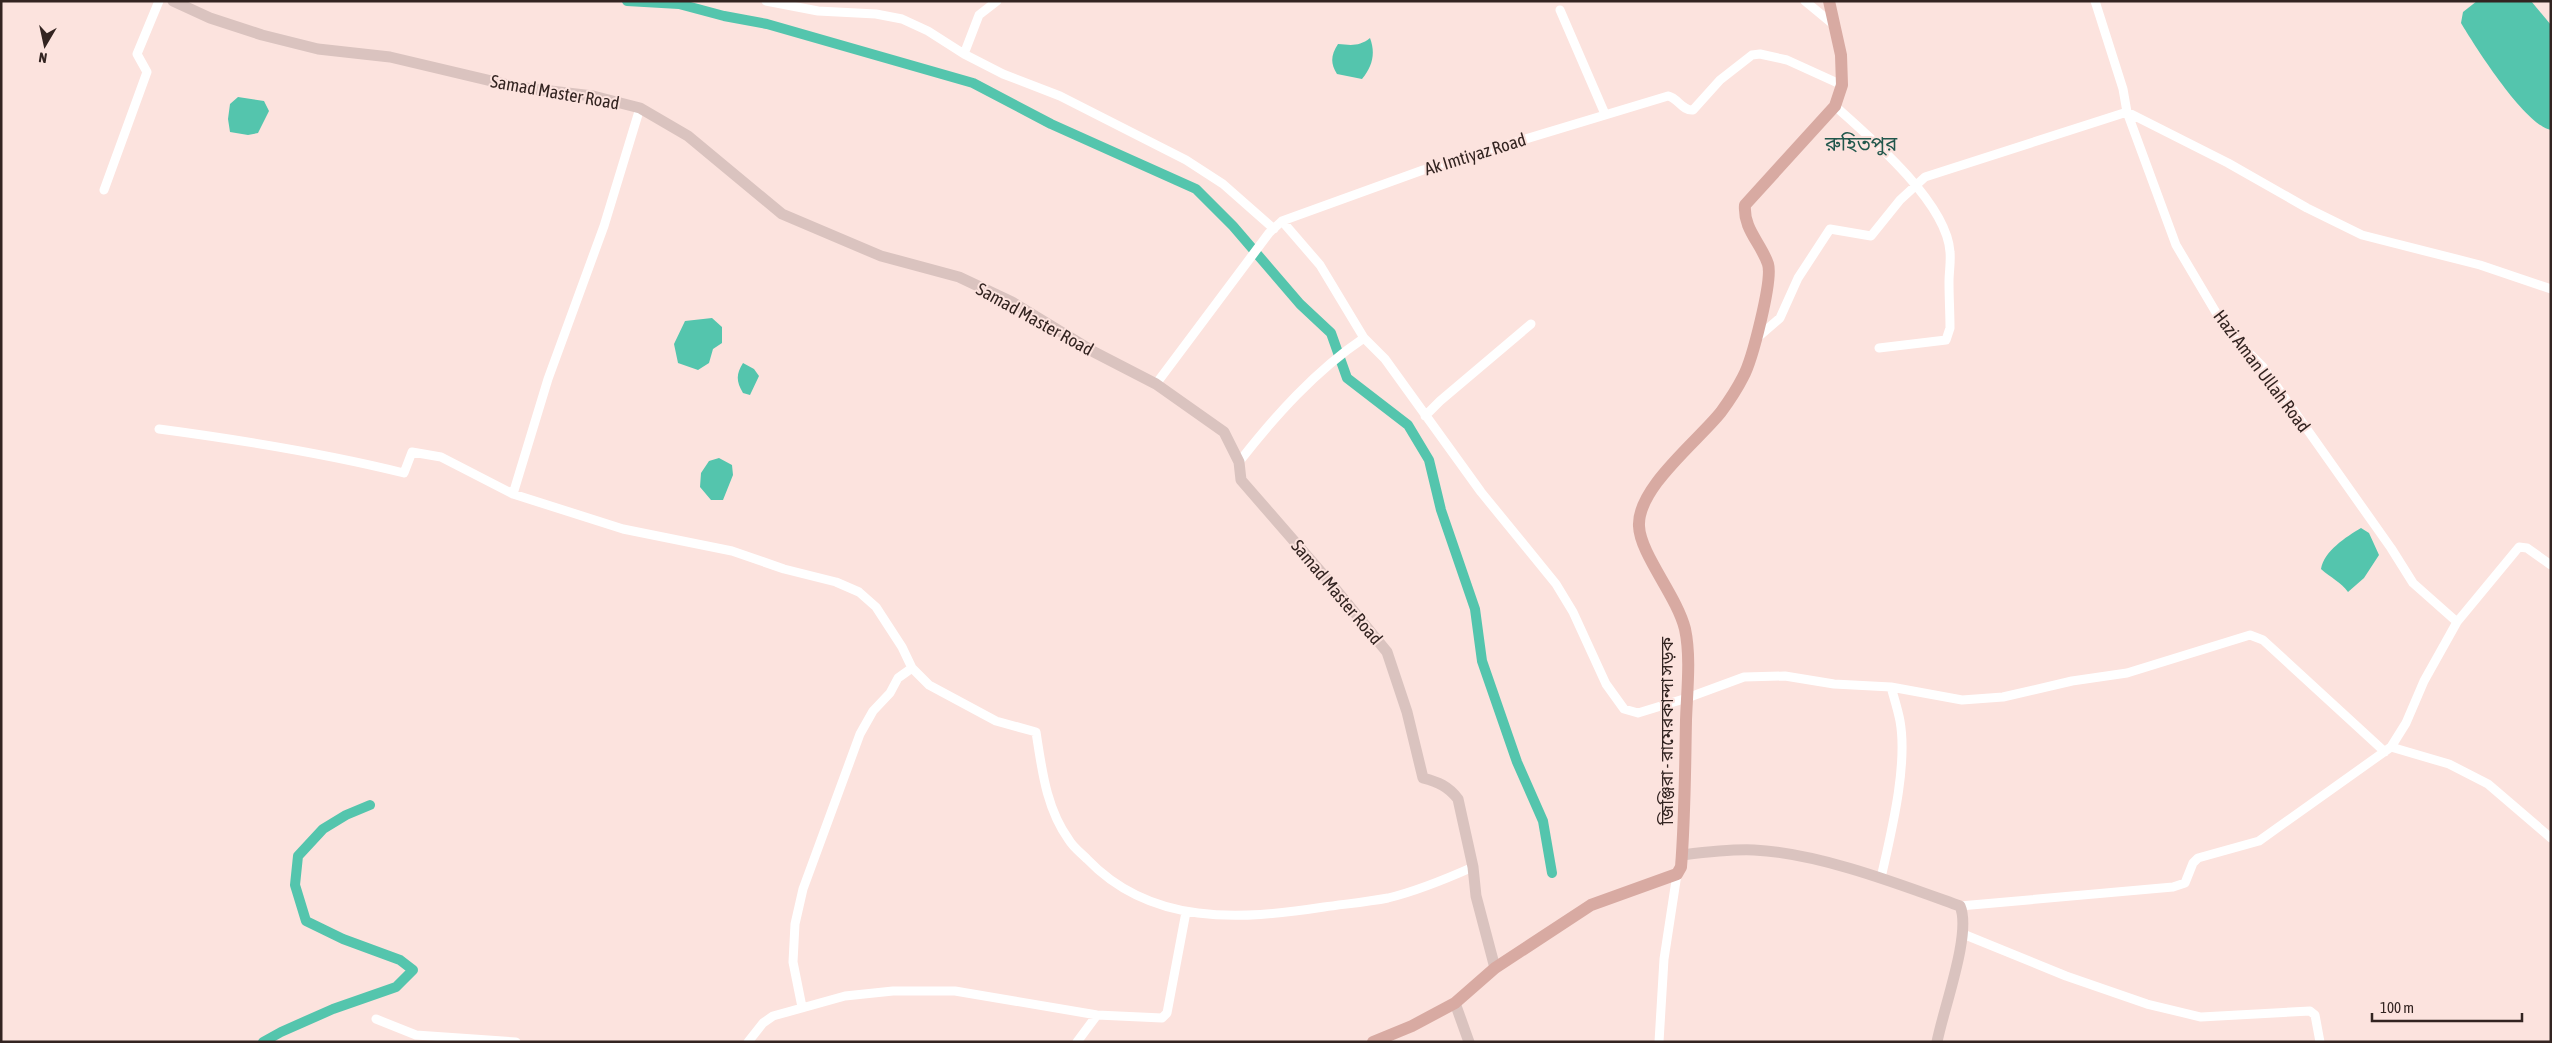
<svg xmlns="http://www.w3.org/2000/svg" width="2552" height="1043" viewBox="0 0 2552 1043" font-family="'Asap Condensed','Noto Sans Bengali',sans-serif">
	<style>
		.water { fill: #54c5ad }
		.lines { fill: none; stroke-linecap: round; stroke-linejoin: round }
		.canal { stroke: #54c5ad; stroke-width: 10 }
		.street { stroke: #fff; stroke-width: 9 }
		.secondary { stroke: #dac3bf; stroke-width: 11 }
		.primary { stroke: #d8aaa2; stroke-width: 12 }
		.labels { text-anchor: middle; dominant-baseline: central; stroke-width: 4; stroke-linejoin: round; paint-order: stroke }
		.street-label { font-size: 18px; fill: #332421; stroke: #fce3de }
		.quarter-label { font-size: 20px; fill: #21574c; stroke: #fce3de }
	</style>
	<rect width="100%" height="100%" fill="#fce3de"/>
	<path class="water" d="M2477 1H2531L2551 25V130C2525 125 2476 48 2461 23L2463 12Z
		M1370 38C1376 54 1372 67 1362 79L1337 74C1330 63 1331 55 1338 44 1350 45 1359 47 1370 38Z
		M238 97 264 101 269 111 258 133 248 135 230 132 228 119 230 104Z
		M712 318 722 327V343L713 349 709 363 698 370 678 363 674 344 685 321Z
		M743 363 754 369 759 376 750 395 743 393C736 381 736 374 743 363Z
		M719 458 732 465 733 475 723 500H711L700 487 701 473 709 461Z
		M2361 528 2369 533 2379 555 2364 578 2348 592C2341 582 2331 578 2321 569 2324 551 2346 537 2361 528Z"/>
	<g class="lines">
		<path class="canal" d="M627 1 679 4 724 16 767 24 973 83 1051 124 1196 189 1233 226 1300 304 1331 333 1347 378 1408 425 1429 460 1441 510 1475 609 1482 661 1517 762 1543 821 1552 873
			M263 1042 281 1032 333 1009 396 987 413 970 400 960 343 939 306 921 295 885 298 856 323 829 346 815 370 805"/>
		<path class="street" d="M766 1 818 11 876 14 902 19 928 31 964 54 979 15 997 1
			M1805 1 1834 25
			M2095 1 2123 89 2127 112 2176 245 2227 331 2263 367 2391 548 2413 583 2457 622
			M1560 10 1605 114
			M964 54 1003 74 1060 96 1186 160 1223 184 1274 229
			M1835 106C1870 137 1947 203 1950 252 1951 262 1949 272 1949 282 1949 298 1950 313 1950 328L1946 340 1879 348
			M104 190 147 72 137 54 159 1
			M1282 221 1320 265 1364 338 1385 359 1481 492 1556 584 1573 612 1606 684 1624 709 1638 713 1687 698 1744 677 1785 676 1834 684 1891 687 1962 700 2003 697 2072 681 2127 673 2250 635 2263 640 2385 752
			M1758 337 1780 318 1798 278 1830 229 1871 236 1900 200 1925 177 2127 112 2228 163 2307 208 2362 235 2480 265 2551 289
			M1156 384 1269 233 1282 221 1423 170 1668 96C1678 98 1682 111 1693 110L1720 80 1752 55 1760 54 1787 60 1842 85
			M1425 416 1440 401 1531 324
			M159 429C242 440 323 453 404 473L412 452 441 457 513 494 548 379 604 226 640 108
			M1239 462C1275 416 1315 371 1364 338
			M513 494 623 529 732 551 784 569 836 582 859 592 876 607 902 647 912 668 929 685 996 721 1036 732C1042 770 1046 808 1069 840 1073 847 1081 853 1087 859 1151 926 1240 920 1324 907 1345 904 1367 902 1388 898 1417 891 1446 879 1473 867
			M2391 747 2449 764 2488 784 2551 838
			M1881 878C1891 833 1908 766 1900 721 1898 710 1894 698 1891 687
			M1960 906 2173 887 2185 883 2193 863 2198 858 2259 841 2391 747 2406 723 2424 681 2457 622 2519 547 2527 548 2551 565
			M1963 934 2066 976 2147 1004 2201 1017 2310 1011 2315 1015 2320 1042
			M802 1007 793 962 795 924 803 889 860 734 873 711 890 693 898 678 912 668
			M376 1019 416 1035 516 1042
			M748 1042 763 1023 773 1016 845 996 893 991H955L1097 1015 1162 1018 1167 1013 1186 912
			M1077 1042 1097 1015
			M1659 1042 1664 959 1677 874"/>
		<path class="secondary" d="M173 1 210 18 262 35 318 49 390 57 517 87 593 96 640 108 688 136 782 214 881 256 959 277 1012 302 1094 352 1156 384 1224 432 1239 462 1241 480 1328 580 1387 652 1407 712 1423 778C1438 782 1448 786 1458 799L1473 867 1476 896 1495 968
			M1682 855C1706 852 1729 849 1754 850 1819 853 1899 884 1960 906 1972 933 1943 1010 1937 1042
			M1455 1003 1469 1042"/>
		<path class="primary" d="M1373 1042 1412 1026 1455 1003 1495 968 1591 905 1677 874 1681 867C1685 818 1685 769 1686 720 1687 691 1691 657 1685 629 1677 596 1640 554 1639 526 1637 488 1698 441 1721 412 1729 401 1737 389 1743 377 1752 361 1773 280 1768 264 1761 243 1743 229 1745 205L1835 106 1842 85 1841 55 1829 1"/>
	</g>
	<g class="labels">
		<g class="street-label">
			<text transform="translate(555 92) rotate(10)">Samad Master Road</text>
			<text transform="translate(1475 154) rotate(-17)">Ak Imtiyaz Road</text>
			<text transform="translate(1035 319) rotate(29)">Samad Master Road</text>
			<text transform="translate(2262 371) rotate(53)">Hazi Aman Ullah Road</text>
			<text transform="translate(1337 592) rotate(50)">Samad Master Road</text>
			<text transform="translate(1666 731) rotate(-90)">জিঞ্জিরা - রামেরকান্দা সড়ক</text>
		</g>
		<g class="quarter-label">
			<text x="1861" y="143">রুহিতপুর</text>
		</g>
	</g>
	<rect width="2552" height="1043" fill="none" stroke="#332421" stroke-width="5"/>
	<g transform="translate(45 45) rotate(189)" stroke="#fce3de" stroke-width="4" paint-order="stroke">
	<path d="M0-4L9 19L0 12L-9 19Z" fill="#332421"/>
	<text y="-8" font-size="14" font-weight="bold" text-anchor="middle" fill="#332421">N</text>
	</g>
	<path d="M2372 1013v8h150v-8" fill="none" stroke="#332421" stroke-width="2.5"/>
	<text x="2380" y="1013" font-size="15" fill="#332421" stroke="#fce3de" stroke-width="4" paint-order="stroke">100 m</text>
</svg>
